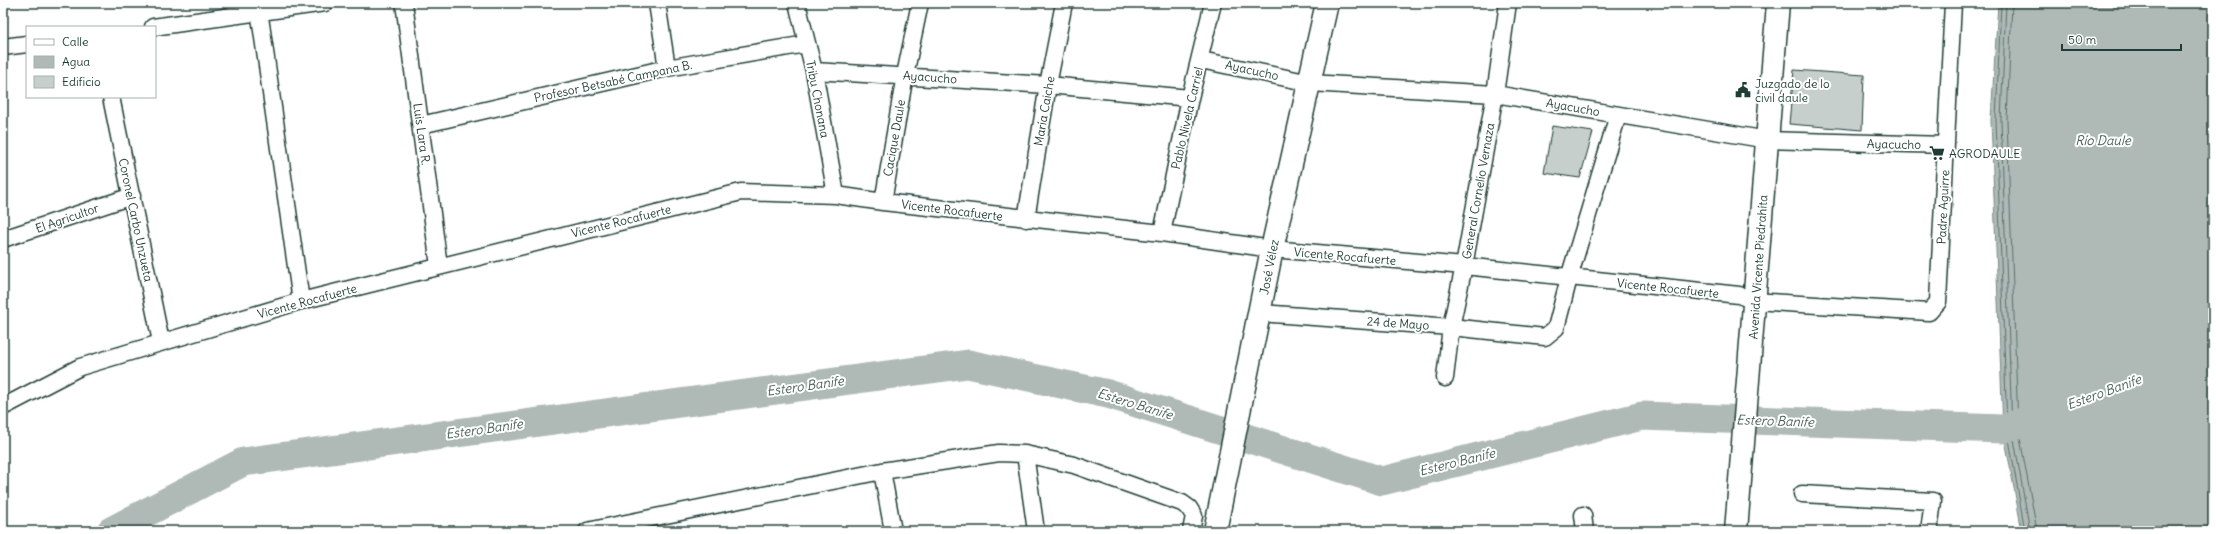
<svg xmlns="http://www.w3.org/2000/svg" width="2216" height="534" viewBox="0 0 2216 534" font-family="Delius,sans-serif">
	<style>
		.water { fill: #afbab7; stroke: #758883 }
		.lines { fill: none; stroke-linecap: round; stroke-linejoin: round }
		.shore { stroke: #596f68; stroke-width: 1 }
		.river { stroke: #afbab7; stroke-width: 29 }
		.building { fill: #c7cfcc; stroke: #1f3d34 }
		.street-casing { stroke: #1f3d34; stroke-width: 19 }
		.secondary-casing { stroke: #1f3d34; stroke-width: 25 }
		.street { stroke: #fff; stroke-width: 16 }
		.secondary { stroke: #fff; stroke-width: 22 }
		.labels { text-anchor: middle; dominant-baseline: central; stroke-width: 4; stroke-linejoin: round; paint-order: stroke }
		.street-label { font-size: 12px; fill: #1f3d34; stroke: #fff }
		.poi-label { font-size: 12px; fill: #1f3d34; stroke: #fff; text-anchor: start }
		.water-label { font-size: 13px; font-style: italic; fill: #4a625b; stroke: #fff }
	</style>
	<rect width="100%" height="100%" fill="#fff"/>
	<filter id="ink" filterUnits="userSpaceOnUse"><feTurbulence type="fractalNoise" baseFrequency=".025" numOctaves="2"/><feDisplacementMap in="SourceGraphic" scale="8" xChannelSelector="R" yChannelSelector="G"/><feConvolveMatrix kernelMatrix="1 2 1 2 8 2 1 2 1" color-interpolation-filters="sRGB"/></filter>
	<g filter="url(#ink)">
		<path class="water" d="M1998 3H2213V531H2022L2003 429 1991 120Z"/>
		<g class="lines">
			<path class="shore" d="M2001 3 1996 120 2007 428 2025 531
				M2006 3 2001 120 2012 428 2030 531
				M2012 3 2007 120 2018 427 2037 531"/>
			<path class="river" d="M111 531 243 462 968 364 1108 394 1382 481 1642 416 2003 429 2041 415"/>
		</g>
		<path class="building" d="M1794 70 1864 75 1862 130 1789 124Z
			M1552 126 1593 132 1580 178 1544 173Z"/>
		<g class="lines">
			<defs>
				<path id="street" d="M258 3 301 301
					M404 3 439 266
					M657 3 667 68
					M797 3 814 71 836 195
					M153 27 325 3
					M3 47 27 44
					M1201 60 1310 83 1495 94 1768 140 1946 145
					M814 71 1048 85 1190 98
					M111 97 161 342
					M421 125 667 68 806 44
					M883 202 905 75 920 3
					M1026 219 1048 85 1064 3
					M1162 233 1190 98 1213 3
					M3 239 132 196
					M1260 313 1451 327 1545 337 1556 328 1569 278 1618 115
					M1445 378 1451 327 1464 266 1495 94 1508 3
					M3 407 80 367 301 301 741 192 836 195 883 202 1162 233 1272 249 1464 266 1739 295 1754 301 1929 312 1938 302 1953 3
					M1025 454 1036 531
					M882 471 893 531
					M1802 494 1933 501 1929 531
					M1583 515 1585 531
					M587 531 882 471 999 453 1025 454 1074 465 1182 503 1189 508 1194 516 1191 531"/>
				<path id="secondary" d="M1215 531 1272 249 1327 3
					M1736 531 1778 3"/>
			</defs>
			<use href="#street" class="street-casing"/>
			<use href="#secondary" class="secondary-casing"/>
			<use href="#street" class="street"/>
			<use href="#secondary" class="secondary"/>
		</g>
	</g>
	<defs>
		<symbol id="civic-bare" viewBox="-9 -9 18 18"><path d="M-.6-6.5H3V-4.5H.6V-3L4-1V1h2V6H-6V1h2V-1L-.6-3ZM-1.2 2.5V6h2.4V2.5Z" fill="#1f3d34" stroke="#fff" stroke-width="2.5" paint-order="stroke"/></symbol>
		<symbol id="supermarket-bare" viewBox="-9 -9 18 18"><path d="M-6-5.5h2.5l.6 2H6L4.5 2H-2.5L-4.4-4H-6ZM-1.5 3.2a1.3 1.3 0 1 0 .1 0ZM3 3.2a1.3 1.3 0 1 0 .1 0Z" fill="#1f3d34" stroke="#fff" stroke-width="2.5" paint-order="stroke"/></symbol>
	</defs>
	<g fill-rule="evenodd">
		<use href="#civic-bare" x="1732" y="79" width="22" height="22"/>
		<use href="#supermarket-bare" x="1926" y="142" width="22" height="22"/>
	</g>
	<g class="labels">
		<g class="street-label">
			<text transform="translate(1252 70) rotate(12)">Ayacucho</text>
			<text transform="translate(930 77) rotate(4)">Ayacucho</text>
			<text transform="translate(613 81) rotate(-12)">Profesor Betsabé Campana B.</text>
			<text transform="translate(818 99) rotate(79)">Tribu Chonana</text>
			<text transform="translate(1573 107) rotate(10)">Ayacucho</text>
			<text transform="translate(1044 111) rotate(-80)">María Caiche</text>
			<text transform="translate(1187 118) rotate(-77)">Pablo Nivela Carriel</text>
			<text transform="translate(422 134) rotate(82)">Luis Lara R.</text>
			<text transform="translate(894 138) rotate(-80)">Cacique Daule</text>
			<text transform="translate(1894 144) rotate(1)">Ayacucho</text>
			<text transform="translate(1478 191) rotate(-80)">General Cornelio Vernaza</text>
			<text transform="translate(1943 207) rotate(-87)">Padre Aguirre</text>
			<text transform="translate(952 210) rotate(7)">Vicente Rocafuerte</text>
			<text transform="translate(67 218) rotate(-19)">El Agricultor</text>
			<text transform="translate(136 220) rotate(78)">Coronel Carbo Unzueta</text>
			<text transform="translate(621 221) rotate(-14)">Vicente Rocafuerte</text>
			<text transform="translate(1345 256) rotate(5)">Vicente Rocafuerte</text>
			<text transform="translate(1269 267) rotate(-79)">José Vélez</text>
			<text transform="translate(1758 267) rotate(-86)">Avenida Vicente Piedrahíta</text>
			<text transform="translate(1668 288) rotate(6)">Vicente Rocafuerte</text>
			<text transform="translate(307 301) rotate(-15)">Vicente Rocafuerte</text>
			<text transform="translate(1398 323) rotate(4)">24 de Mayo</text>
		</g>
		<g class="poi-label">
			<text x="1755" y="83">Juzgado de lo<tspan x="1755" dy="14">civil daule</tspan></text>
			<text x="1949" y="153">AGRODAULE</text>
		</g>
		<g class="water-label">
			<text x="2103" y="140">Río Daule</text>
			<text transform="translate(805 386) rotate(-8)">Estero Banife</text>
			<text transform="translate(2104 392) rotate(-20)">Estero Banife</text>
			<text transform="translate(1135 404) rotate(17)">Estero Banife</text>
			<text transform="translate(1775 421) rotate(2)">Estero Banife</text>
			<text transform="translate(484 429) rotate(-8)">Estero Banife</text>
			<text transform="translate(1457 462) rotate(-14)">Estero Banife</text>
		</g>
	</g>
	<rect width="2216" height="534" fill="none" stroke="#fff" stroke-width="16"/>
	<rect x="8" y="8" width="2200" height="518" fill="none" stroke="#1f3d34" stroke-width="1.5" filter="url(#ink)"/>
	<rect x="26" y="26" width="130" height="72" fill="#ffffff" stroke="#a5b1ae"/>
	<rect x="34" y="39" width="20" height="6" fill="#ffffff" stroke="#a5b1ae"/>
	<text x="62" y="46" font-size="12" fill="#1f3d34">Calle</text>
	<rect x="34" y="56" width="20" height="12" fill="#afbab7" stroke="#a5b1ae"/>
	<text x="62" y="66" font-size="12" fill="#1f3d34">Agua</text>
	<rect x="34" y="76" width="20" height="12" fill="#c7cfcc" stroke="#a5b1ae"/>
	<text x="62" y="86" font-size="12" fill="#1f3d34">Edificio</text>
	<path d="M2062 44v6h119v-6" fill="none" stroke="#1f3d34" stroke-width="2"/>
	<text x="2068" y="44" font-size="12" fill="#1f3d34" stroke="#ffffff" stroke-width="3" paint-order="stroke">50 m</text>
</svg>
